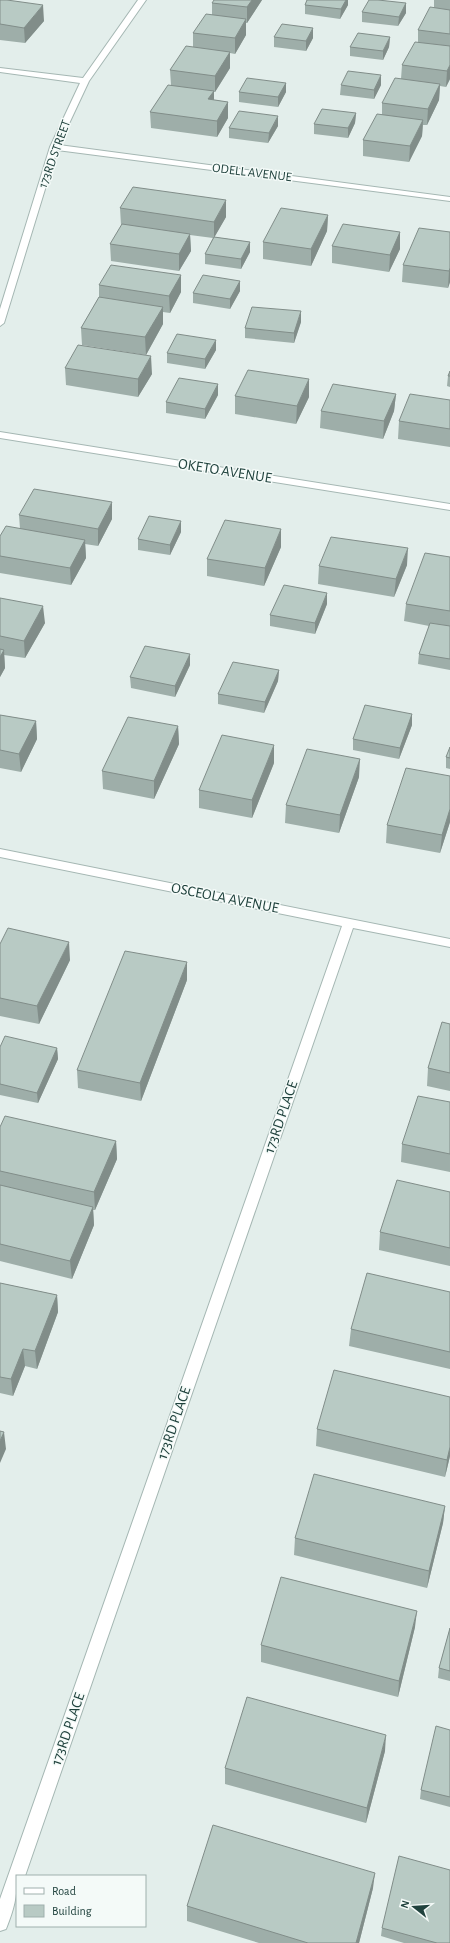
<svg xmlns="http://www.w3.org/2000/svg" width="450" height="1943" viewBox="0 0 450 1943" font-family="'Alegreya Sans',sans-serif">
	<style>
		.lines { fill: none; stroke-linecap: round; stroke-linejoin: round }
		.street-casing { stroke: #a5b7b3; stroke-width: 2 }
		.street { fill: #fff; fill-rule: evenodd }
		.wall { fill: #9eaea9 }
		.shaded-wall { fill: #818d89 }
		.building { fill: #b8cac4; stroke: #818d89 }
		.labels { text-anchor: middle; dominant-baseline: central; stroke-width: 3; stroke-linejoin: round; paint-order: stroke }
		.far-street-label { font-size: 13px; fill: #20423d; stroke: #f4faf8 }
		.street-label { font-size: 15px; fill: #20423d; stroke: #f4faf8 }
	</style>
	<rect width="100%" height="100%" fill="#e3eeeb"/>
	<g class="lines">
		<defs>
			<path id="street" d="M138 0H146L89 81 59 145 450 197V201L57 150 4 323 0 326V309L50 147 80 83 0 72V68L83 78Z
				M0 432 450 504V510L0 438Z
				M0 849 450 939V947L353 928 25 1876H17C17 1897 14 1909 6 1929L0 1931V1899L342 926 0 857Z"/>
		</defs>
		<use href="#street" class="street-casing"/>
		<use href="#street" class="street"/>
	</g>
	<path class="wall" d="M0 0 44 21 25 43 0 40Z
		M262 0 247 23H246V35L235 54 230 53V68L215 92H214V100L228 102V118L217 137 151 128 150 112 171 85 170 70 193 47V33L212 15V3Z
		M307 0H348V5L340 19 305 14V5Z
		M434 0H450V79L446 87 440 86 439 100 427 125H423L422 136 409 162 363 156V140L382 114V103L401 79 402 65 418 42V30L434 8Z
		M406 3V13L398 26 362 22V12Z
		M274 37 313 38 306 51 274 47Z
		M390 37 389 47 383 60 350 56V47Z
		M286 83V92L278 107 239 102V92Z
		M341 85H381L374 99 340 95Z
		M356 113 355 123 348 138 314 134V124Z
		M278 126 268 143 229 138V128Z
		M120 208 226 217 214 237 250 242V252L241 269 205 264V254L213 238 190 235 191 251 179 271 111 261 110 244 122 225H121Z
		M328 215 327 231 311 266 263 259V242Z
		M400 232V249L389 272 332 263V246Z
		M450 232V282L448 288 402 282 403 265Z
		M181 275V292L170 313 163 312V324L146 355 82 345 81 328 99 297V285Z
		M240 281V291L230 309 193 303V293Z
		M301 322 294 343 245 338V328Z
		M216 350 205 369 167 363V353Z
		M65 368 152 374 138 397 66 385Z
		M450 371V387L447 386 448 376Z
		M218 384V395L205 419 166 413V402Z
		M396 394 394 411 383 439 320 428 321 411Z
		M235 396 309 397 296 424 235 414Z
		M450 400V447L398 439 399 421Z
		M19 515 112 519 98 546 85 544 86 558 71 585 0 573V536L20 529Z
		M181 532 170 555 138 550V539Z
		M281 547 264 586 207 576V559Z
		M450 557V670L418 664 419 654 429 626 404 621 406 604Z
		M407 565 394 597 318 584 319 566Z
		M0 598 45 623 25 658 4 655 5 668 0 677Z
		M327 604 315 634 270 626V615Z
		M190 665 175 697 131 688 130 677Z
		M279 670 278 681 264 713 218 704V694Z
		M412 714V725L399 759 353 750V739Z
		M0 715 36 721 37 739 21 772 0 768Z
		M178 726 179 744 154 799 103 789 102 771Z
		M450 747V769L446 768V757Z
		M274 763 252 818 199 808V790Z
		M450 776V822L440 853 386 843 387 825Z
		M359 777 339 833 285 823 286 805Z
		M0 944 70 960 39 1024 0 1016Z
		M187 980 141 1101 78 1088 77 1070Z
		M450 1024V1091L427 1086 428 1068Z
		M0 1047 57 1048 58 1059 38 1103 0 1095Z
		M450 1102V1172L401 1162 402 1144Z
		M0 1127 116 1141 117 1159 95 1210H93L94 1225 72 1279 0 1261Z
		M450 1192V1266L379 1250 380 1232Z
		M0 1283 57 1295 58 1312 37 1369 25 1366 13 1396 0 1393Z
		M450 1292V1369L349 1346 351 1329Z
		M450 1397V1456L445 1477 316 1446 317 1429Z
		M445 1506 443 1523 427 1588 294 1555 295 1538Z
		M415 1627 398 1697 261 1662V1645Z
		M450 1628V1681L438 1678 439 1668Z
		M450 1730V1807L420 1799 421 1790Z
		M385 1751 366 1823 225 1784V1768Z
		M373 1888 359 1943H259L187 1921V1906Z
		M382 1928 450 1943H404L381 1936Z"/>
	<path class="shaded-wall" d="M252 0H262L247 23V7Z
		M346 0H348V5L340 19 341 9Z
		M406 3V13L398 26 399 17Z
		M43 5 44 21 25 43 24 28Z
		M246 19V35L235 54V38Z
		M313 28V38L306 51V41Z
		M390 37 389 47 383 60V51Z
		M230 52V68L215 92V76Z
		M450 65V79L446 87 447 71Z
		M381 75V85L374 99V90Z
		M286 83V92L278 107V97Z
		M440 84 439 100 427 125 428 109Z
		M214 91V107L208 99Z
		M228 102V118L217 137V121Z
		M356 113 355 123 348 138V128Z
		M278 116V126L268 143 269 133Z
		M423 120 422 136 409 162 410 146Z
		M226 200V217L214 238V222Z
		M328 215 327 231 311 266V249Z
		M400 232V249L389 272 390 255Z
		M190 234 191 251 179 271V254Z
		M250 242V252L241 269V259Z
		M450 268V282L448 288 449 271Z
		M181 275V292L170 313 169 296Z
		M240 281V291L230 309V299Z
		M163 307V324L146 355 145 337Z
		M301 311V322L294 343V333Z
		M216 340V350L205 369V359Z
		M151 356 152 374 138 397V379Z
		M309 379V397L296 424 297 406Z
		M218 384V395L205 419V409Z
		M396 394 394 411 383 439 384 421Z
		M112 502V519L98 546V529Z
		M181 521V532L170 555V545Z
		M281 529V547L264 586 265 568Z
		M85 540 86 558 71 585 70 568Z
		M408 548 407 565 394 597 396 579Z
		M327 593V604L315 634V623Z
		M43 606 45 623 25 658 24 641Z
		M4 650 5 668 0 677V657Z
		M190 654V665L175 697V686Z
		M279 670 278 681 264 713 265 702Z
		M412 714V725L399 759 400 748Z
		M36 721 37 739 21 772 19 754Z
		M178 726 179 744 154 799V781Z
		M274 745V763L252 818V800Z
		M360 759 359 777 339 833 340 815Z
		M450 809V822L440 853 442 835Z
		M69 942 70 960 39 1024 37 1006Z
		M187 962V980L141 1101 140 1083Z
		M57 1048 58 1059 38 1103 37 1093Z
		M116 1141 117 1159 95 1210 94 1192Z
		M93 1207 94 1225 72 1279 70 1261Z
		M57 1295 58 1312 37 1369 35 1351Z
		M23 1349 25 1366 13 1396 11 1379Z
		M4 1432 6 1449 0 1463V1441Z
		M450 1447V1456L445 1477 447 1460Z
		M445 1506 443 1523 427 1588 429 1571Z
		M417 1611 415 1627 398 1697 399 1681Z
		M386 1735 385 1751 366 1823 367 1808Z
		M375 1873 373 1888 359 1943H356Z"/>
	<path class="building" d="M0 0H7L43 5 24 28 0 24Z
		M214 0H252L247 7 212 3Z
		M307 0H346L341 9 305 5Z
		M369 0H378L406 3 399 17 362 12Z
		M430 7 450 10V34L418 30Z
		M206 14 246 19 235 38 193 33Z
		M282 24 313 28 306 41 274 37Z
		M358 33 390 37 383 51 350 47Z
		M415 42 450 46V65L447 71 402 65Z
		M186 46 230 52 215 76 170 70Z
		M348 71 381 75 374 90 341 85Z
		M247 78 286 83 278 97 239 92Z
		M395 78 440 84 428 109 382 103Z
		M168 85 214 91 208 99 228 102 217 121 150 112Z
		M322 109 356 113 348 128 314 124Z
		M239 111 278 116 269 133 229 128Z
		M377 114 423 120 410 146 363 140Z
		M133 187 226 200 214 222 120 208Z
		M281 208 328 215 311 249 263 242Z
		M122 224 190 234 179 254 110 244Z
		M343 224 400 232 390 255 332 246Z
		M419 228 450 232V268L449 271 403 265Z
		M214 237 250 242 241 259 205 254Z
		M111 265 181 275 169 296 99 285Z
		M203 275 240 281 230 299 193 293Z
		M99 297 163 307 145 337 81 328Z
		M252 307 301 311 294 333 245 328Z
		M177 334 216 340 205 359 167 353Z
		M78 345 151 356 138 379 65 368Z
		M248 370 309 379 297 406 235 396Z
		M450 371V376H448Z
		M179 378 218 384 205 409 166 402Z
		M333 384 396 394 384 421 321 411Z
		M410 394 450 400V429L399 421Z
		M34 489 112 502 98 529 19 515Z
		M149 516 181 521 170 545 138 539Z
		M225 520 281 529 265 568 207 559Z
		M6 526 85 540 70 568 0 556V536Z
		M331 537 408 548 396 579 319 566Z
		M425 553 450 557V611L406 604Z
		M284 585 327 593 315 623 270 615Z
		M0 598 43 606 24 641 0 636Z
		M430 623 450 626V659L419 654Z
		M145 646 190 654 175 686 130 677Z
		M0 649 4 650 0 657Z
		M233 662 279 670 265 702 218 694Z
		M365 705 412 714 400 748 353 739Z
		M0 715 36 721 19 754 0 750Z
		M128 717 178 726 154 781 102 771Z
		M222 735 274 745 252 800 199 790Z
		M450 747V758L446 757Z
		M307 749 360 759 340 815 286 805Z
		M406 768 450 776V809L442 835 387 825Z
		M8 928 69 942 37 1006 0 998V944Z
		M125 951 187 962 140 1083 77 1070Z
		M442 1022 450 1024V1073L428 1068Z
		M5 1036 57 1048 37 1093 0 1084V1047Z
		M418 1096 450 1102V1154L402 1144Z
		M5 1116 116 1141 94 1192 0 1171V1127Z
		M397 1180 450 1192V1248L380 1232Z
		M0 1185 93 1207 70 1261 0 1244Z
		M367 1273 450 1292V1352L351 1329Z
		M0 1283 57 1295 35 1351 23 1349 11 1379 0 1377Z
		M334 1370 450 1397V1447L447 1460 317 1429Z
		M0 1431 4 1432 0 1441Z
		M314 1474 445 1506 429 1571 295 1538Z
		M281 1577 417 1611 399 1681 261 1645Z
		M450 1628V1671L439 1668Z
		M247 1697 386 1735 367 1808 225 1768Z
		M436 1726 450 1730V1797L421 1790Z
		M213 1825 375 1873 356 1943H308L187 1906Z
		M399 1856 450 1870V1943H437L382 1928Z"/>
	<g class="labels">
		<g class="far-street-label">
			<text transform="translate(55 154) rotate(-70)">173RD STREET</text>
			<text transform="translate(252 173) rotate(7)">ODELL AVENUE</text>
		</g>
		<g class="street-label">
			<text transform="translate(225 471) rotate(9)">OKETO AVENUE</text>
			<text transform="translate(225 898) rotate(11)">OSCEOLA AVENUE</text>
			<text transform="translate(281 1117) rotate(-71)">173RD PLACE</text>
			<text transform="translate(174 1423) rotate(-71)">173RD PLACE</text>
			<text transform="translate(68 1729) rotate(-71)">173RD PLACE</text>
		</g>
	</g>
	<rect x="16" y="1875" width="130" height="52" fill="#f4faf8" stroke="#9fb0ad"/>
	<rect x="24" y="1888" width="20" height="6" fill="#ffffff" stroke="#9fb0ad"/>
	<text x="52" y="1895" font-size="12" fill="#20423d">Road</text>
	<rect x="24" y="1905" width="20" height="12" fill="#b8cac4" stroke="#9fb0ad"/>
	<text x="52" y="1915" font-size="12" fill="#20423d">Building</text>
	<g transform="translate(414 1907) rotate(287)" stroke="#f4faf8" stroke-width="3" paint-order="stroke">
	<path d="M0-3L7 15L0 10L-7 15Z" fill="#20423d"/>
	<text y="-6" font-size="11" font-weight="bold" text-anchor="middle" fill="#20423d">N</text>
	</g>
</svg>
